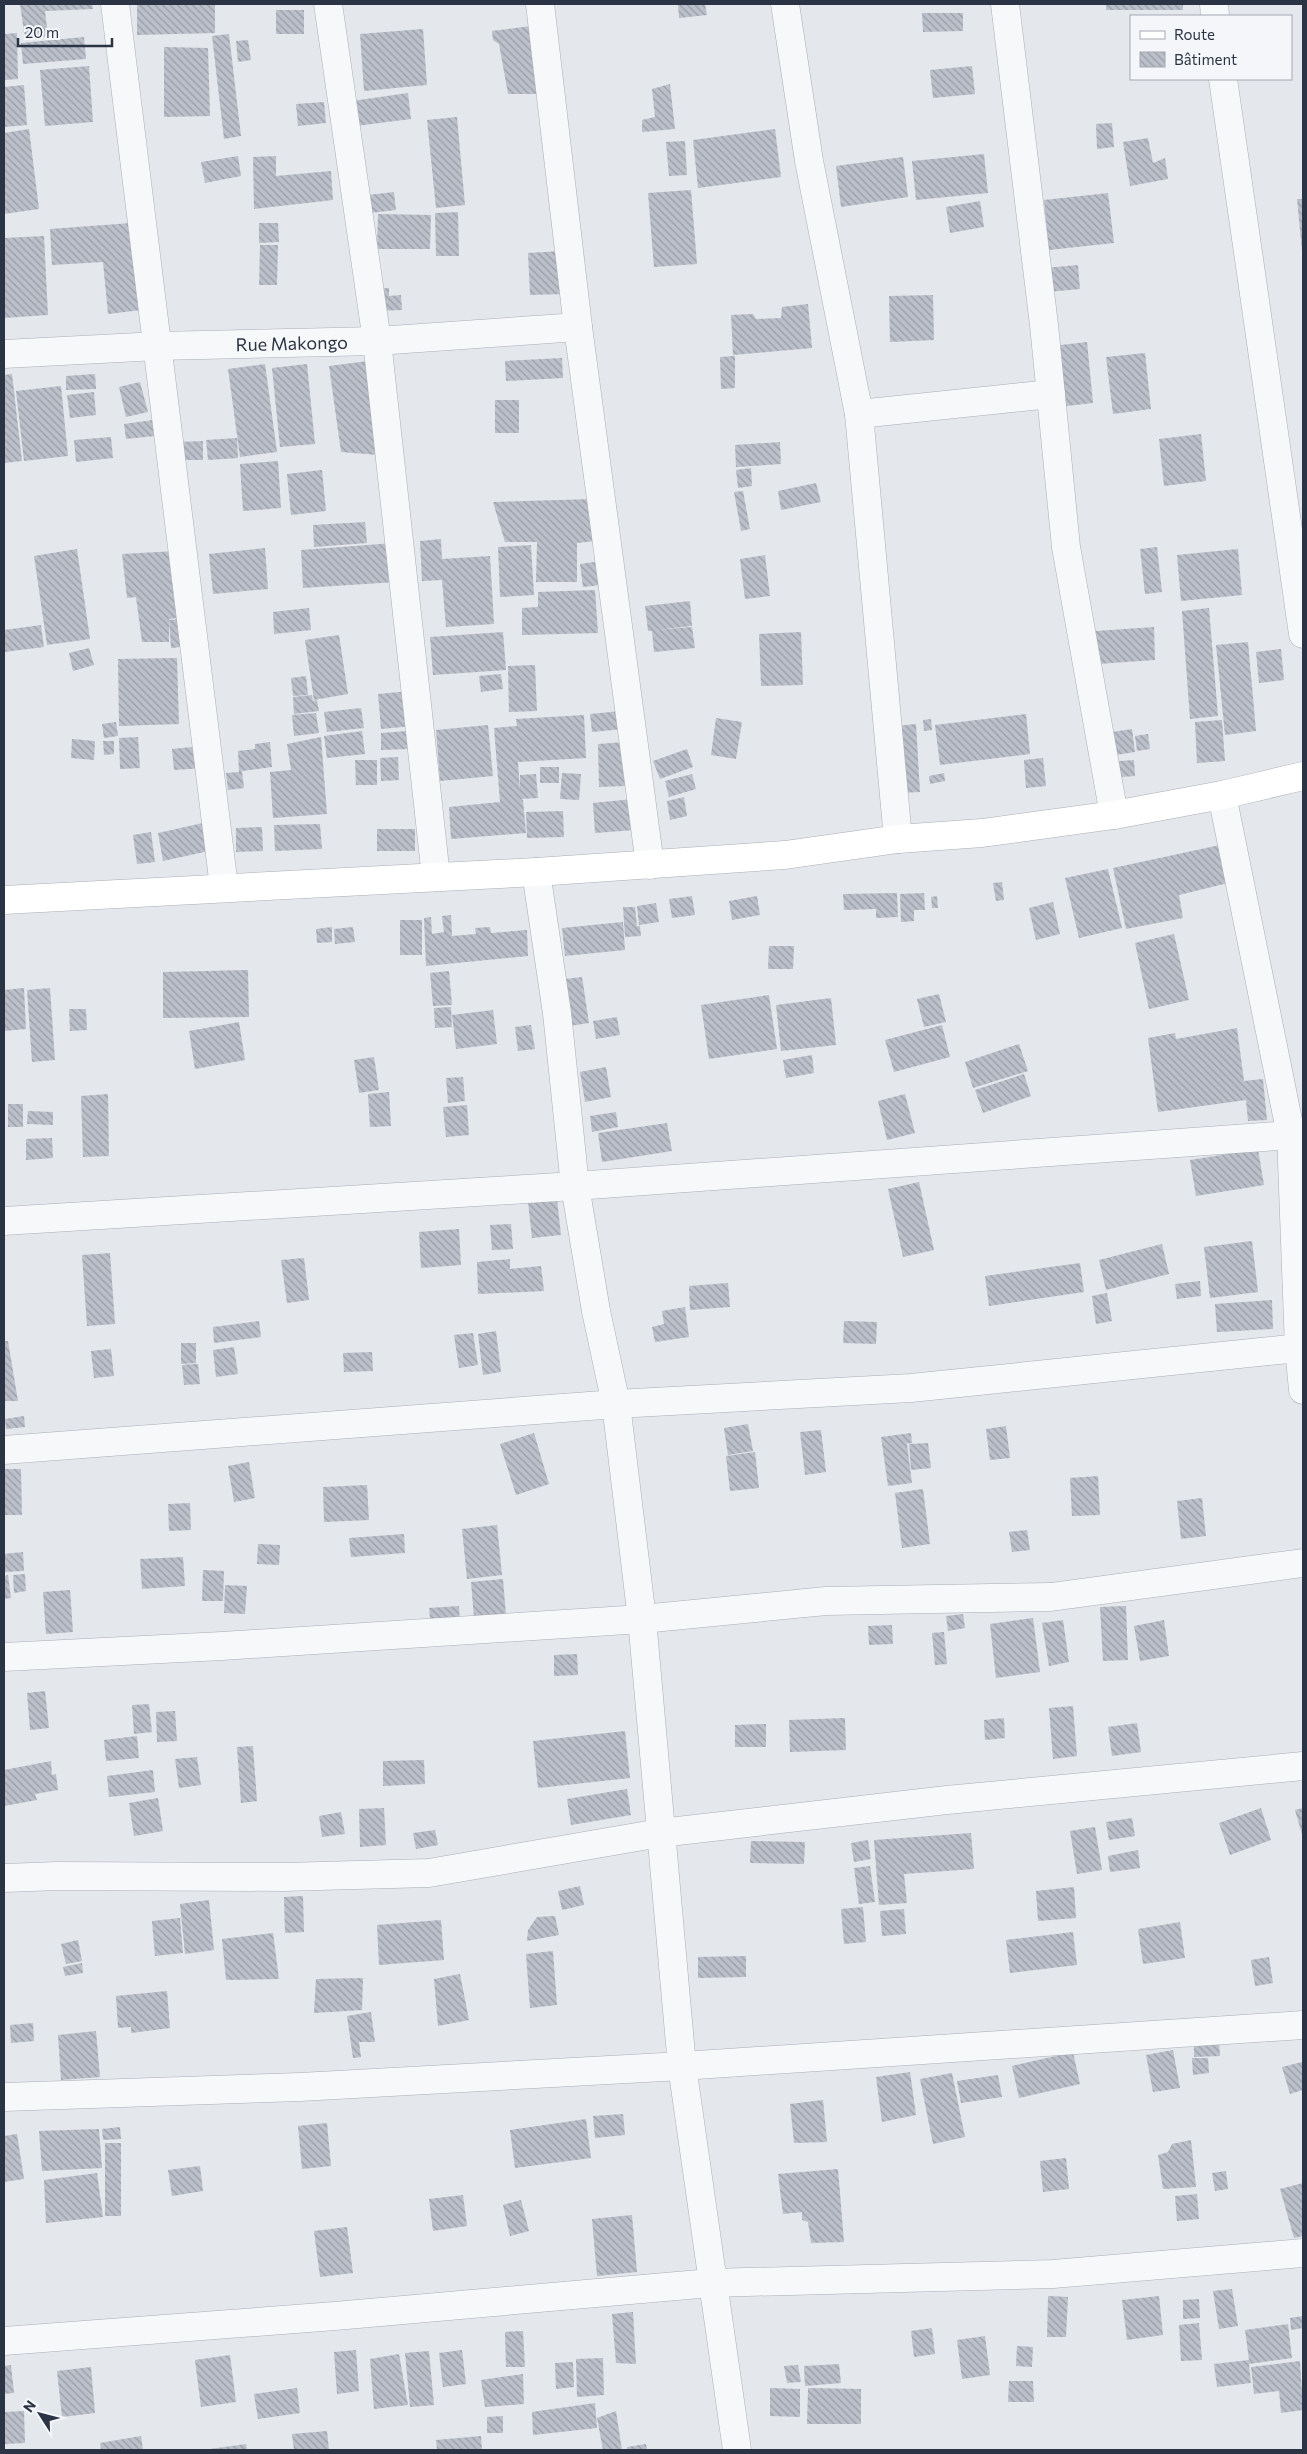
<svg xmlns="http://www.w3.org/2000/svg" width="1307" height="2454" viewBox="0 0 1307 2454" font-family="Commissioner,sans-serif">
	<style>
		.building { fill: url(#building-back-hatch) }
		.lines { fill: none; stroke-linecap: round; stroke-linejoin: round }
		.street-casing { stroke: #a9aeb7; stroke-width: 29 }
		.secondary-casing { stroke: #a9aeb7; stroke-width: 29 }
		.street { stroke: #f7f8fa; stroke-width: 28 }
		.secondary { stroke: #fff; stroke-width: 28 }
		.labels { text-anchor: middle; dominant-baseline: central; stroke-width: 4; stroke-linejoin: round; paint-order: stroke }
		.street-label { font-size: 18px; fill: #2b3445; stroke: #f4f6f9 }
	</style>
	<defs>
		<pattern id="building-back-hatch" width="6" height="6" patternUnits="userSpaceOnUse" patternTransform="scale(1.25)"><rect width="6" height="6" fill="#bbc0ca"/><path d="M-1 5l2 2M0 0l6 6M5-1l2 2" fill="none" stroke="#989da6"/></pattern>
	</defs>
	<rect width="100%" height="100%" fill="#e4e7ec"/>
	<path class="building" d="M20 4H92L93 9 45 11 48 36 25 39Z
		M137 4H215V33L137 35Z
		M678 4H705L707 15 679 18Z
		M1106 4H1183V10H1106Z
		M276 10H304V34H276Z
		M922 13H963V31L923 32Z
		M531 26 545 94H508L499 44 493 40 492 31Z
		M423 29 427 85 364 91 360 34Z
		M17 33 18 79 4 80V34Z
		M229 34 241 136 224 139 212 36Z
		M84 37 86 59 23 64 21 43Z
		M248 40 251 60 238 62 236 41Z
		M164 47 208 48 210 116 164 117Z
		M89 66 93 122 45 126 40 70Z
		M972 66 975 94 933 98 930 70Z
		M670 84 675 129 642 132V120L655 117 652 89Z
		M24 85 27 125 4 127V87Z
		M408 93 411 119 356 126 352 101Z
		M324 102 326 123 298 126 296 104Z
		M457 117 465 205 436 208 427 120Z
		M1112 123 1114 147 1097 149 1096 124Z
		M29 129 39 209 4 214V133Z
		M775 129 781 177 698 188 693 140Z
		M1148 138 1153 163 1165 158 1168 179 1130 186 1123 142Z
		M685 141 687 175 669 176 666 142Z
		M984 154 988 193 916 200 912 161Z
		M238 156 241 176 205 183 201 162Z
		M276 156V176L331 171 333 200 254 209 253 157Z
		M903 157 908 197 841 207 836 166Z
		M691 190 697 264 654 267 648 193Z
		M394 192 396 210 370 213 368 195Z
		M1108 193 1114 243 1049 250 1044 200Z
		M1297 199H1303V251H1302Z
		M980 201 984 227 950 233 946 207Z
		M458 212 459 256H436L435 213Z
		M378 214 431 215 430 249H377Z
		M131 223 141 310 108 314 103 262 52 265 50 229Z
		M259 223H278L279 242 259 243Z
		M44 236 48 315 4 318V238Z
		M260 245H278L277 285H259Z
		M562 251 564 294 530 295 528 253Z
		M1078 265 1080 289 1047 292 1045 268Z
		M389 288V296L401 295 402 310 377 311 376 289Z
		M933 295 934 340 890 342 889 296Z
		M808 304 812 348 733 355 731 315 753 314 756 319 781 318 782 307Z
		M1087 342 1093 403 1058 407 1052 346Z
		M1145 353 1151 409 1113 414 1106 357Z
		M735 356V388L721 389 720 357Z
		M562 358 563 378 506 381 505 361Z
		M368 361 378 455 341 452 329 366Z
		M265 364 277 452 240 457 228 369Z
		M307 364 315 444 280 447 272 368Z
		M12 374 22 461 4 463V375Z
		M95 374 96 389 66 390V376Z
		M140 382 148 412 126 417 119 387Z
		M61 386 68 456 24 461 16 391Z
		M94 392 96 415 70 418 67 395Z
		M495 400H519V433H495Z
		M153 420 155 436 126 439 124 424Z
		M1201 434 1206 481 1164 486 1159 439Z
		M111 437 113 458 76 462 74 440Z
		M237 438 238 458 208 460 206 440Z
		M203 441V460H180V442Z
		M780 442 781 464 736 467 735 445Z
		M278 461 281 508 243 511 240 464Z
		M751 468 752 486 738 488 736 470Z
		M322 470 326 511 291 515 287 474Z
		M816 483 821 502 781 510 778 491Z
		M743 491 750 529 741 531 734 492Z
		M593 499 596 541 577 543V582H536L537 542H505L493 502Z
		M365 522 367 543 314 547 313 525Z
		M441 539 442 559 490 556 494 624 446 627 442 580 422 581 420 541Z
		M394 543 396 582 303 588 301 550Z
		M531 545 534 595 500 597 498 547Z
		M1157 547 1162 592 1145 594 1140 549Z
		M265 548 268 589 213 594 209 554Z
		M77 549 90 639 47 645 34 556Z
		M1238 549 1242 595 1181 601 1177 555Z
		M176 551 185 617 169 619V642H142L136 597 127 598 122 554Z
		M765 555 770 596 745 599 740 559Z
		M608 560 611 584 583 587 580 564Z
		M595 590 598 633 522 635V608L538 607V592Z
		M690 601 692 626 655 630 692 627 695 648 654 652 652 631H648L645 606Z
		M309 608 311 630 274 634 273 612Z
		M1209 608 1218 716 1190 719 1182 611Z
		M189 618 191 646 171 648 169 620Z
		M41 625 44 647 4 652V630Z
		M1154 627 1155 660 1098 664 1096 631Z
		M503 632 506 670 433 675 430 637Z
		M801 632 803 685 761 686 759 634Z
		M339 635 348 694 314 700 305 640Z
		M1248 642 1256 731 1225 735 1216 645Z
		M89 648 94 665 73 671 69 653Z
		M1281 649 1284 680 1259 683 1256 652Z
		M177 658 179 724 119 726 118 659Z
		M535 665 537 711 509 712 508 666Z
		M501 674 503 689 481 692 479 676Z
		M306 676 308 695 293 696 291 678Z
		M410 691 413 726 381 729 378 694Z
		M312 695 313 701 317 700 319 711 294 714 293 697Z
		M361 708 364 728 327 732 324 712Z
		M621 711 623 729 592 732 590 714Z
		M316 713 319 733 294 736 292 715Z
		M1026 714 1030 754 940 765 935 725Z
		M584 715 586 758 518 762 520 791V775L536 774 538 798 521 799 523 800 526 833 451 839 449 807 511 801 500 802 494 728 517 726 516 719Z
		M716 718 742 722 736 759 711 755Z
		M931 719 932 730 924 731 923 720Z
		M1222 720 1225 761 1197 763 1195 722Z
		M116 722 118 736 104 738 102 724Z
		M916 724 920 792 900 793 896 726Z
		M488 725 493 776 440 781 436 730Z
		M1132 729 1135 752 1109 756 1106 733Z
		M362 731 365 754 327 758 324 736Z
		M407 731 408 749 381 750V733Z
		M1148 734 1150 749 1137 751 1135 736Z
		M138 737 140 768 120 769 119 738Z
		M321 737 327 814 273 818 270 772 291 770 287 744Z
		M72 739 95 741 94 760 71 758Z
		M103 741H114V754L104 755Z
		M270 742 272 767 242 771 244 788 228 790 226 773 239 772 238 751 255 749V744Z
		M624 742 625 786 599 787 598 744Z
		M202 746 204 768 174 770 172 749Z
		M687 749 693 767 660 779 653 761Z
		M398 757 399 780 381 781 380 758Z
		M1043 758 1046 786 1026 788 1024 760Z
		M355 760H377V785H356Z
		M1134 760 1135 776 1108 778 1107 762Z
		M540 767H559V783H540Z
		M562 773 581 774 579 800 560 799Z
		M944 773 945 781 930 784 929 776Z
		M692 774 696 789 669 797 665 781Z
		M684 797 687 816 670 820 667 801Z
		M633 799 635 830 595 833 593 803Z
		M563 811 564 837 527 838 526 812Z
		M203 823 209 851 163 861 158 833Z
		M320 824 322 849 275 851 274 825Z
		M262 827 263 851 236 852V828Z
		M377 829H415V851H377Z
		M151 832 155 862 137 864 133 835Z
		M1220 845 1228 883 1179 895 1183 918 1126 929 1113 868Z
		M1108 869 1122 928 1079 938 1065 878Z
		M1002 882 1004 900 996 901 993 883Z
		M897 893 898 917 876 918V909L844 910 843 894Z
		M924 893 925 910H914V921L901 922 900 894Z
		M692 896 695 915 672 918 669 899Z
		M757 896 760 915 732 920 729 901Z
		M937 896 938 908H932L931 897Z
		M1053 902 1060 934 1036 940 1029 908Z
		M656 903 659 922 639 925 637 906Z
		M623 907H635L637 926H640L641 936 625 937Z
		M451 915 452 936 476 934 475 928 490 927 491 933 527 930 528 956 426 966 424 918 431 917 432 934 444 932 442 916Z
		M400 920H422V955H400Z
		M623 922 625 950 565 956 562 928Z
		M332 927V942L317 943 316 929Z
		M353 927 355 942 335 944 334 929Z
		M1174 934 1189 1000 1149 1009 1135 943Z
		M769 946H794L793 969H768Z
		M248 970 249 1017 163 1018V972Z
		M449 971 452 1005 433 1006 430 973Z
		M582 977 589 1023 563 1027 565 979Z
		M24 988 26 1029 4 1031V990Z
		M50 988 55 1060 32 1062 27 990Z
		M939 994 946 1022 924 1027 917 999Z
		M769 995 777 1049 709 1059 701 1005Z
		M831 998 836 1045 781 1051 776 1005Z
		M451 1007 452 1027 435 1028 434 1008Z
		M69 1009H86L87 1030 70 1031Z
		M493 1010 497 1044 456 1049 452 1015Z
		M617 1017 620 1035 596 1039 593 1021Z
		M239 1022 245 1060 195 1069 189 1031Z
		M531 1025 535 1049 518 1051 515 1027Z
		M942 1025 950 1057 894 1072 885 1040Z
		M1237 1028 1244 1081 1263 1079 1267 1120 1248 1121 1246 1100 1158 1112 1148 1038 1175 1033 1176 1039Z
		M1019 1044 1028 1071 973 1088 965 1062Z
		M812 1055 814 1073 786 1078 783 1060Z
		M374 1057 379 1090 359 1093 354 1060Z
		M606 1067 611 1097 585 1102 580 1072Z
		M1024 1074 1031 1096 983 1113 975 1090Z
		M463 1077 465 1101 448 1103 446 1078Z
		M389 1092 391 1126 370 1127 368 1094Z
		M108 1094 109 1156 83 1157 81 1096Z
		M905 1094 915 1133 887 1140 878 1101Z
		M8 1104H23V1127H8Z
		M467 1105 469 1135 446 1137 443 1107Z
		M28 1111 53 1112V1125L27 1124Z
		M616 1112 618 1127 592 1132 590 1116Z
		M667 1123 672 1151 602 1162 598 1133Z
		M52 1138 53 1158 26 1160V1139Z
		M1258 1149 1264 1185 1196 1196 1190 1160Z
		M919 1182 934 1250 903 1257 888 1189Z
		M557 1199 561 1235 532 1238 528 1202Z
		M511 1224 513 1249 492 1250 490 1225Z
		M459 1229 461 1265 421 1268 419 1232Z
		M1252 1241 1258 1292 1210 1298 1204 1247Z
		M1162 1244 1169 1274 1106 1290 1099 1260Z
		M110 1253 115 1324 87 1326 82 1255Z
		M304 1258 309 1300 287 1303 281 1260Z
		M510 1259V1269L541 1266 544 1291 478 1294 477 1262Z
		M1080 1263 1084 1292 989 1306 985 1276Z
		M1200 1281 1201 1296 1177 1299 1175 1284Z
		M728 1283 730 1307 690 1310 689 1286Z
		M1107 1293 1112 1321 1096 1324 1092 1296Z
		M1272 1300 1273 1329 1217 1332 1215 1304Z
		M685 1307 689 1337 655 1342 652 1327 664 1324 662 1311Z
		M259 1321 261 1337 214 1343 213 1327Z
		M844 1321 877 1322 876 1344 843 1343Z
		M496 1331 501 1372 483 1375 478 1334Z
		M473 1333 478 1365 459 1368 454 1335Z
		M4 1341H8L18 1401H4Z
		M181 1343H196V1363L181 1364Z
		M234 1347 238 1374 216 1377 213 1350Z
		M111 1349 114 1376 94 1378 91 1351Z
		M372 1352 373 1371 344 1372 343 1353Z
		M195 1364H198L200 1384 184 1385 182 1365Z
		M24 1416 25 1427 6 1429 5 1419Z
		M748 1424 753 1451 728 1455 724 1428Z
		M1006 1426 1010 1458 990 1460 986 1429Z
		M821 1430 826 1472 805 1475 800 1432Z
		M534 1433 549 1484 516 1495 500 1444Z
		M911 1433 912 1443 904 1444H907L912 1483 888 1486 881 1437Z
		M928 1443 931 1468 911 1470 909 1444Z
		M755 1452 759 1488 730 1491 726 1456Z
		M249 1462 255 1498 234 1502 228 1466Z
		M4 1469H21L22 1515H4Z
		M1098 1476 1100 1515 1072 1516 1070 1478Z
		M367 1485 369 1520 324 1522 323 1487Z
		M923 1489 930 1544 902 1548 895 1493Z
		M1202 1498 1206 1536 1181 1539 1177 1501Z
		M190 1503 191 1530 169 1531 168 1504Z
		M497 1525 502 1575 467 1579 462 1529Z
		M1027 1530 1030 1550 1012 1552 1009 1532Z
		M404 1534 405 1553 351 1557 349 1538Z
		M258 1544 280 1545 279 1565 257 1564Z
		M23 1552 24 1571 4 1572V1554Z
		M183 1557 185 1586 142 1589 140 1559Z
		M203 1570 224 1571 223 1601H202Z
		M25 1574 26 1591 14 1593 13 1575Z
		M8 1575 11 1598 4 1599V1576Z
		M503 1579 506 1615 474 1618 471 1582Z
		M225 1585 247 1586 245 1614 224 1613Z
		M70 1590 73 1632 46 1634 43 1592Z
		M459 1606 460 1627 431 1629 429 1608Z
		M1126 1606 1128 1660 1103 1661 1100 1607Z
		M963 1614 965 1628 948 1631 946 1616Z
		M1033 1618 1040 1672 996 1678 990 1624Z
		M1063 1620 1069 1662 1049 1666 1042 1623Z
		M1164 1620 1169 1656 1140 1661 1134 1626Z
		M892 1625 893 1644 869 1645 868 1626Z
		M944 1632 947 1664 935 1665 932 1633Z
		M577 1654 578 1675 554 1676V1655Z
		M45 1691 49 1728 30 1730 27 1693Z
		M149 1704 152 1732 134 1734 132 1705Z
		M1073 1706 1077 1756 1053 1759 1049 1708Z
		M175 1711 177 1741 157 1742 156 1712Z
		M845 1718 846 1750 790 1752 789 1720Z
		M1004 1718 1005 1738 985 1740 984 1720Z
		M1137 1723 1141 1752 1112 1756 1108 1727Z
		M766 1724V1747H735V1725Z
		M625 1731 630 1778 538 1788 533 1741Z
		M137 1736 139 1758 106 1761 104 1740Z
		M253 1746 257 1801 241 1803 237 1747Z
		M197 1757 201 1785 179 1788 175 1759Z
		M424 1760 425 1784 383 1786V1761Z
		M51 1761 52 1775 56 1774 58 1790 35 1794 37 1800 4 1806V1770Z
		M153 1770 155 1792 109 1797 107 1776Z
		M627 1789 631 1815 571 1825 567 1799Z
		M158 1798 163 1831 134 1836 129 1803Z
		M384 1808 386 1845 360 1847 359 1809Z
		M1261 1808 1271 1840 1230 1855 1219 1823Z
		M1303 1808V1838L1295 1810Z
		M341 1812 345 1834 322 1837 319 1816Z
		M1132 1818 1135 1836 1109 1840 1106 1822Z
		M1095 1827 1102 1870 1077 1874 1070 1831Z
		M435 1830 438 1845 416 1849 413 1833Z
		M971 1833 974 1869 904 1874 907 1903 879 1905 874 1840Z
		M868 1840 871 1859 854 1862 851 1843Z
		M751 1841 805 1842 804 1864 750 1863Z
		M1138 1850 1140 1868 1110 1872 1108 1856Z
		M870 1866 875 1902 859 1904 854 1868Z
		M580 1886 584 1905 562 1910 558 1891Z
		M1074 1887 1076 1918 1038 1921 1036 1891Z
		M303 1896 304 1932 285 1933 284 1897Z
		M209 1900 214 1950 185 1954 180 1904Z
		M863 1907 866 1942 844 1944 841 1909Z
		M904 1909 906 1934 882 1936 880 1911Z
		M555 1916 559 1935 527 1941 528 1930 537 1917Z
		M180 1918 183 1953 155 1956 152 1921Z
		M441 1920 444 1960 379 1965 377 1925Z
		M1180 1922 1185 1958 1143 1964 1138 1929Z
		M1073 1932 1077 1965 1010 1973 1006 1940Z
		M273 1933 279 1979 226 1980 222 1939Z
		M78 1940 82 1961 66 1964 61 1944Z
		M553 1951 557 2005 530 2008 526 1954Z
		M746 1956V1977L698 1978V1957Z
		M1269 1957 1273 1983 1255 1986 1251 1960Z
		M82 1963 83 1973 65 1976 63 1967Z
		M460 1974 469 2020 438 2026 434 1979Z
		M363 1978 362 2010 314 2013 316 1979Z
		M167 1991 170 2028 131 2033V2027L118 2028 116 1996Z
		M371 2012 375 2042H359L361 2057 353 2058 347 2016Z
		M33 2023 34 2041 11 2043 10 2025Z
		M96 2031 100 2077 61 2080 58 2035Z
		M1219 2039 1220 2056 1194 2057V2040Z
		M1173 2050 1180 2088 1153 2092 1146 2055Z
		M1073 2052 1080 2084 1019 2098 1012 2066Z
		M1192 2058H1208L1209 2073 1193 2075Z
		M1302 2062 1303 2090 1290 2094 1282 2067Z
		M910 2072 916 2115 882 2122 876 2077Z
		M952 2073 965 2137 933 2144 920 2079Z
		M998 2075 1002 2097 961 2103 957 2081Z
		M823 2100 827 2142 794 2143 790 2104Z
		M623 2114 625 2135 595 2138 593 2116Z
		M586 2119 591 2158 515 2168 510 2130Z
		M327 2123 331 2166 302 2169 298 2126Z
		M120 2127 121 2139 103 2140 102 2129Z
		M99 2129 102 2168 42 2171 39 2131Z
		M17 2134 24 2179 4 2182V2136Z
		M1191 2140 1196 2187 1163 2189 1158 2155 1168 2152 1172 2144Z
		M105 2143H121V2216H105Z
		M1066 2158 1069 2189 1043 2192 1040 2161Z
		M200 2166 203 2191 172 2196 168 2170Z
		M838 2169 844 2242 811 2243 808 2222 802 2220V2212L783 2214 778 2174Z
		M1226 2171 1228 2189 1215 2191 1212 2173Z
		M97 2173 103 2217 46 2223 44 2180Z
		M1303 2183V2236L1294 2238 1280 2189Z
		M1197 2194 1199 2219 1177 2221 1175 2196Z
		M463 2195 467 2226 433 2231 429 2199Z
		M521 2200 529 2231 510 2236 503 2205Z
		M632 2215 637 2272 597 2276 592 2219Z
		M347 2227 353 2273 320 2277 314 2231Z
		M1232 2289 1238 2326 1219 2329 1213 2291Z
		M1048 2296 1068 2297 1066 2337H1047Z
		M1159 2296 1163 2335 1127 2340 1122 2300Z
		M1199 2299 1200 2318 1183 2319V2300Z
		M633 2312 636 2364 616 2363 612 2314Z
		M1303 2316V2328L1291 2330 1290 2318Z
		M1199 2323 1202 2360 1181 2361 1179 2325Z
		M1288 2324 1292 2358 1249 2364 1251 2383 1217 2387 1214 2364 1249 2360 1245 2330Z
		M932 2328 935 2354 914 2357 911 2331Z
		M523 2331 525 2367H506L505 2332Z
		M985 2336 990 2375 962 2379 957 2340Z
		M1017 2346 1033 2347 1032 2367 1016 2366Z
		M356 2350 359 2391 337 2394 334 2352Z
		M462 2350 466 2384 443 2387 439 2353Z
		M429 2351 434 2405 410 2407 405 2353Z
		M399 2354 408 2405 374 2409 370 2359Z
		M230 2355 236 2402 201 2407 195 2360Z
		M603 2358 604 2395 577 2397 576 2359Z
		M1300 2361 1303 2410 1281 2413 1279 2391 1254 2394 1251 2367Z
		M573 2362 574 2387 556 2389 555 2363Z
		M839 2364 841 2383 805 2386 804 2366Z
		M11 2365 14 2393 4 2394V2366Z
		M798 2365 801 2382 787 2383 784 2366Z
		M91 2367 95 2413 62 2417 57 2371Z
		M523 2374 524 2404 485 2407 481 2380Z
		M1009 2381H1033L1034 2402H1008Z
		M297 2388 300 2413 258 2419 254 2394Z
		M770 2388 800 2389V2417L770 2416Z
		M808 2388 861 2389V2424H807Z
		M595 2403 597 2428 533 2435 532 2412Z
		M24 2411 25 2443 4 2444V2412Z
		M616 2411 622 2450H603L597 2418Z
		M503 2416V2433H487V2417Z
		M327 2431 329 2450H294L292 2434Z
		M141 2436 143 2450H101L100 2443Z
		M481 2436 482 2450H437L436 2440Z
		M246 2444 247 2450H210V2449Z
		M646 2444 647 2450H627V2447Z"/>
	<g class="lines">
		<defs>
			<g id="street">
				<path d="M115 4 224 887"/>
				<path d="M328 4 377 341 436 877"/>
				<path d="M540 4 578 327 650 865"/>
				<path d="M785 4 809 161 859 414 898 839"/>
				<path d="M1005 4 1044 325 1066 547 1114 815"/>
				<path d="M1214 4 1215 16"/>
				<path d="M1223 79 1303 634"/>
				<path id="s1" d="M4 354 158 346 377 341 578 327"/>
				<path d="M859 414 1051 394"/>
				<path d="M1222 795 1291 1135 1299 1348 1303 1390"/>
				<path d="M536 872 557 1013 575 1186 596 1311 616 1404 642 1619 682 2066 737 2450"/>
				<path d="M4 1221 575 1186 1291 1135 1303 1132"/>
				<path d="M4 1450 616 1404 911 1388 1299 1348"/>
				<path d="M4 1657 222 1646 642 1619 826 1601 1051 1597 1303 1563"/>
				<path d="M4 1878 58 1876 284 1877 429 1873 660 1833 947 1800 1303 1766"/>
				<path d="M4 2097 300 2087 682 2066 1303 2025"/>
				<path d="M4 2341 335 2316 711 2283 1053 2274 1303 2253"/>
			</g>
			<path id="secondary" d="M4 900 536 872 785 855 898 839 982 833 1114 815 1222 795 1303 776"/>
		</defs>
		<use href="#street" class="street-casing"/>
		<use href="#secondary" class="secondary-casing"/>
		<use href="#street" class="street"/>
		<use href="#secondary" class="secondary"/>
	</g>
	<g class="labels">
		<g class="street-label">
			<text stroke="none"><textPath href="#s1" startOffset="288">Rue Makongo</textPath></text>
		</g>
	</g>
	<rect width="1307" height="2454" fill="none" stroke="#2b3445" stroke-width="10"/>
	<rect x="1130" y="15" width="162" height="65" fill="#f4f6f9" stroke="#a4a8b1"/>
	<rect x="1140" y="31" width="25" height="8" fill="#ffffff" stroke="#a4a8b1"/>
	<text x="1174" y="40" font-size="15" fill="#2b3445">Route</text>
	<rect x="1140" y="52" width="25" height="15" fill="url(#building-back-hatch)" stroke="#a4a8b1"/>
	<text x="1174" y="65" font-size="15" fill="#2b3445">Bâtiment</text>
	<g transform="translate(40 2414) rotate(306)" stroke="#f4f6f9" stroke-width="4" paint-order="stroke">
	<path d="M0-4L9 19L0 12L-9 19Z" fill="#2b3445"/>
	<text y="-8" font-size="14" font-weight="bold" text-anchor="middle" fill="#2b3445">N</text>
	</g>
	<path d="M18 38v8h94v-8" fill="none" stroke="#2b3445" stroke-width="2.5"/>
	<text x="25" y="38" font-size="15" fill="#2b3445" stroke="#f4f6f9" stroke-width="4" paint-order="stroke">20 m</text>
</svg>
